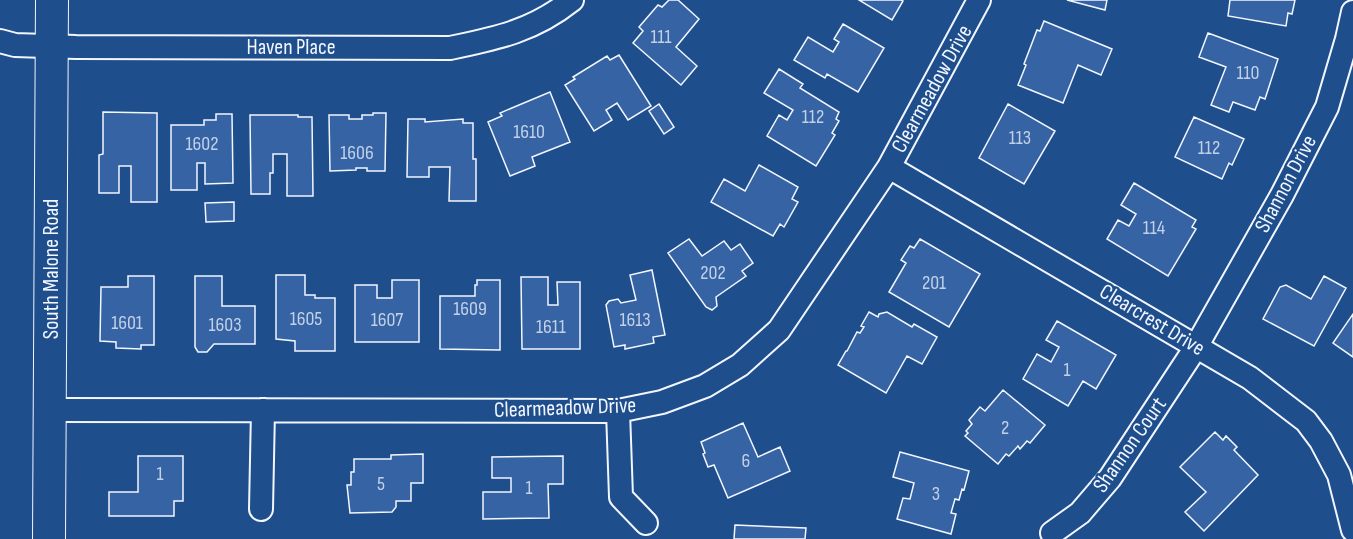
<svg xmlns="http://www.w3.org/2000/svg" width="1353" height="539" viewBox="0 0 1353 539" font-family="'Sofia Sans Condensed',sans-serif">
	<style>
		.building { fill: #3563a3; stroke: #f2f6ff; stroke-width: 1.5 }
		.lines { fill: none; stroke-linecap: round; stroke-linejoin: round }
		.street-casing { stroke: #f2f6ff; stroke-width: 26 }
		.secondary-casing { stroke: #f2f6ff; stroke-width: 34 }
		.street { stroke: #1f4e8c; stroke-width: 22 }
		.secondary { stroke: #1f4e8c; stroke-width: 32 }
		.labels { text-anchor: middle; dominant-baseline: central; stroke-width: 4.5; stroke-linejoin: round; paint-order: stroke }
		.number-label { font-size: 20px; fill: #c3d1e8 }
		.street-label { font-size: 22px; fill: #f2f6ff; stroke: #1f4e8c }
	</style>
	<rect width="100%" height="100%" fill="#1f4e8c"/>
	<path class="building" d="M669 0H678L699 19 676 47 697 66 681 85 633 43 643 31 639 27 658 5 662 7Z
		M859 0H901L903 1 892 20Z
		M1067 0H1107L1105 10Z
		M1230 0H1295L1292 14 1288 13 1286 26 1228 16Z
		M1044 21 1112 49 1101 75 1078 65 1063 103 1018 85 1026 65 1024 64 1037 30 1040 31Z
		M843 24 884 48 858 92 827 74 825 78 794 60 808 37 833 52 839 42 834 39Z
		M1208 33 1278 59 1265 99 1260 97 1255 110 1233 102 1229 112 1211 105 1226 67 1199 57Z
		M619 55 651 106 628 120 617 103 606 110 612 120 594 131 565 85 575 79 573 77 607 56 610 60Z
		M779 69 803 84 800 88 839 112 836 119 839 121 832 133 835 135 816 166 767 136 779 115 787 120 793 110 764 93Z
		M550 92 570 142 532 157 535 166 510 176 488 122 502 116 500 113Z
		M659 104 674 127 664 134 649 111Z
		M1008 104 1055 131 1024 184 979 158Z
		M103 112 157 113V202H131V166H119V193H99V155L103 154Z
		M373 113H386L385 171H367V168H356V170L330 171 329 115H349V119H362V115H373Z
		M216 114H232L233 183 205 184V163H197V190H171V125H204V120H216Z
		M250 115H298V117H312L313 196H287V154H273V173H270V194H251Z
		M1194 117 1244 139 1232 165 1229 163 1222 179 1175 157Z
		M408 119H425V122L463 119V123H473V159H476V201H449L450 167H429V177H407Z
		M759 165 798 187 792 199 798 202 784 227 780 224 773 236 711 202 724 179 745 191Z
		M1134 183 1196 220 1192 227 1196 229 1168 276 1107 239 1118 220 1129 226 1136 214 1121 205Z
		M234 202V221L206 222 205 203Z
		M689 239 702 256 724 241 731 250 740 244 753 263 742 271 746 276 716 297 717 306 712 310 706 307 668 253Z
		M920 239 980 274 949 327 889 292 906 263 901 260 910 246 914 248Z
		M652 270 665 335 653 337 654 343 625 349V345L614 347 606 305 609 301 618 299 621 303 636 300 630 275Z
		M276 275H305V295H315V298H335V351H295V341L276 339Z
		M128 276H154V345H141V349L116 348V342L100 341 101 287H128Z
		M195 276H222V306H255V344H214L207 352H198L195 347Z
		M1324 276 1346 288 1314 346 1263 319 1280 287 1286 285 1311 299Z
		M521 277H548V305H558L557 282H580V349H522Z
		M392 280H419V342H355V285H377V298H392Z
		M477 280H500V350L440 349V296H475V285H477Z
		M869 312 878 317 879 314 887 312 912 327 914 324 937 337 922 364 907 356 886 393 838 365 846 351H847L857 332 860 333 864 327 861 326Z
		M1353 314V357L1333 343Z
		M1057 321 1116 355 1096 389 1083 381 1068 406 1023 379 1037 354 1051 362 1059 347 1046 340Z
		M1003 390 1045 425 1030 443 1027 441 1020 449 1018 446 1009 456 1006 454 998 464 965 436 968 433 966 431 972 424 969 420 980 407 985 411Z
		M743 423 758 457 780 447 790 471 728 498 714 465 708 467 703 454 705 453 701 442Z
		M1215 432 1223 440 1226 436 1237 447 1234 450 1258 475 1204 531 1185 512 1206 492 1180 467Z
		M900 452 969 471 964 490 962 489 959 500 955 499 951 513 956 514 951 534 897 519 903 498 910 499 914 483 893 477Z
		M423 454V483H411V501H396V507L392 512 350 513 347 485H351V472H354V459H391V455Z
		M138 456H183V501H174V516H109V492H138Z
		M563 456V484H548L549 518 483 519V492H511V478H492V457Z
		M735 525 806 528 805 539H734Z"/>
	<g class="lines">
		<defs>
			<path id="street" d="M0 41 15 45 76 47 450 48C498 38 533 31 572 0
				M889 167 1250 378 1306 421 1321 441 1339 475 1353 530
				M50 410 618 411 662 402 705 386 740 365 779 330 889 167 979 0
				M618 411 621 497 646 523
				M261 509 263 410
				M1052 533 1080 513 1110 478 1196 347 1282 195 1327 107 1347 39 1353 12"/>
			<path id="secondary" d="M49 539 52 0"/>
		</defs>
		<use href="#street" class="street-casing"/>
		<use href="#secondary" class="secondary-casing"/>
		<use href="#street" class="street"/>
		<use href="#secondary" class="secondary"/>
	</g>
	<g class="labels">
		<g class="number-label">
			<text x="661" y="37">111</text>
			<text x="1248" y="73">110</text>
			<text x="813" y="117">112</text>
			<text x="529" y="132">1610</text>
			<text x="1020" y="138">113</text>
			<text x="202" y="144">1602</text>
			<text x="1209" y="148">112</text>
			<text x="357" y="153">1606</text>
			<text x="1154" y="228">114</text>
			<text x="713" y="273">202</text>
			<text x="934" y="283">201</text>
			<text x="470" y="309">1609</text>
			<text x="306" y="319">1605</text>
			<text x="387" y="320">1607</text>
			<text x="635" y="320">1613</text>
			<text x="127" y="323">1601</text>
			<text x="225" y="325">1603</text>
			<text x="551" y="327">1611</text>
			<text x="1067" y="370">1</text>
			<text x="1005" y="428">2</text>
			<text x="746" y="461">6</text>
			<text x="160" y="474">1</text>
			<text x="381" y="484">5</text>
			<text x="529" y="488">1</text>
			<text x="936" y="494">3</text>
		</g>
		<g class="street-label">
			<text x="291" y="47">Haven Place</text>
			<text transform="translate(932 89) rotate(-61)">Clearmeadow Drive</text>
			<text transform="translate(1286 184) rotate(-62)">Shannon Drive</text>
			<text transform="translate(51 269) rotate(-90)">South Malone Road</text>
			<text transform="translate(1152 320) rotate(31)">Clearcrest Drive</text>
			<text transform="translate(565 408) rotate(-2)">Clearmeadow Drive</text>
			<text transform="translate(1130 445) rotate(-55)">Shannon Court</text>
		</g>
	</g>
</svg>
